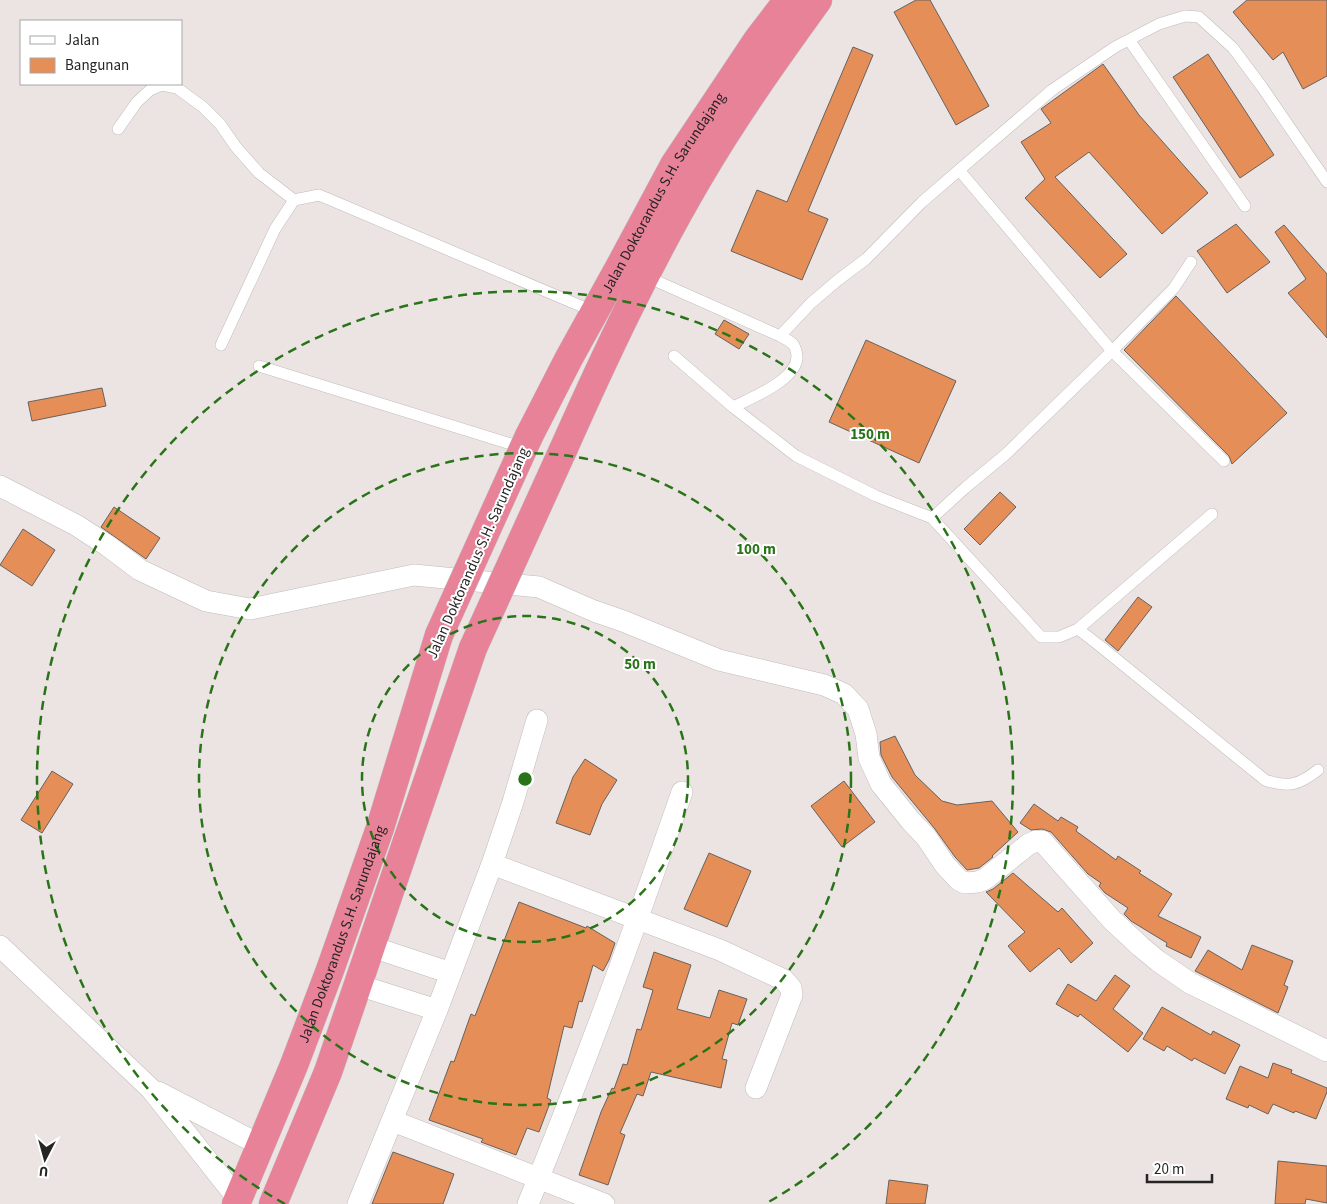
<svg xmlns="http://www.w3.org/2000/svg" width="1327" height="1204" viewBox="0 0 1327 1204" font-family="'Source Sans 3',sans-serif">
	<style>
		.building { fill: #e68e57; stroke: #67615e }
		.lines { fill: none; stroke-linecap: round; stroke-linejoin: round }
		.lane-casing { stroke: #c2bbba; stroke-width: 12 }
		.street-casing { stroke: #c2bbba; stroke-width: 22 }
		.highway-casing { stroke: #c3c2c2; stroke-width: 29 }
		.lane { stroke: #fff; stroke-width: 11 }
		.street { stroke: #fff; stroke-width: 21 }
		.highway { stroke: #e88299; stroke-width: 28 }
		.highway-bridge-casing { stroke: #c3c2c2; stroke-width: 29; stroke-linecap: butt }
		.highway-bridge { stroke: #e88299; stroke-width: 28 }
		.ring { fill: none; stroke: #297418; stroke-width: 2.5; stroke-dasharray: 9 6 }
		.labels { text-anchor: middle; dominant-baseline: central; stroke-width: 4; stroke-linejoin: round; paint-order: stroke }
		.street-label { font-size: 15px; fill: #272424; stroke: #fff }
		.centre { fill: #297418; stroke: #fff; stroke-width: 2.5 }
		.ring-label { font-size: 15px; text-anchor: middle; font-weight: bold; fill: #297418; stroke: #fff; stroke-width: 4; stroke-linejoin: round; paint-order: stroke }
	</style>
	<rect width="100%" height="100%" fill="#ebe4e3"/>
	<path class="building" d="M916 0H930L989 106 956 125 894 12Z
		M1247 0H1327V76L1303 89 1283 52 1273 60 1233 12Z
		M853 47 873 55 808 211 828 219 802 280 731 251 757 190 787 202Z
		M1208 54 1274 155 1240 178 1173 77Z
		M1103 64 1139 115 1208 193 1162 234 1089 152 1055 177 1127 254 1100 278 1025 198 1045 179 1021 142 1051 123 1041 109Z
		M1236 224 1270 262 1227 293 1197 251Z
		M1284 225 1327 274V338L1288 293 1306 279 1275 232Z
		M1176 296 1287 413 1232 464 1229 456 1124 350Z
		M724 320 749 334 739 349 715 334Z
		M866 340 956 381 919 463 829 422Z
		M102 388 106 406 32 421 28 402Z
		M1000 492 1016 507 980 545 964 529Z
		M114 507 160 538 146 559 101 527Z
		M23 529 55 550 32 586 0 565Z
		M1138 597 1152 607 1118 651 1105 640Z
		M895 736 915 775 942 801 957 805 992 801 1018 832 992 856 993 857 979 868 967 870 955 857 935 829 892 777 881 755 880 742Z
		M585 759 617 780 602 804 590 835 556 823 573 777Z
		M52 771 73 784 42 833 21 820Z
		M844 781 875 822 842 847 811 806Z
		M1034 804 1058 821 1061 817 1078 827 1076 831 1116 860 1118 856 1141 871 1139 873 1172 894 1158 916 1201 937 1191 958 1166 946 1167 943 1131 921 1124 914 1128 908 1105 893 1099 886 1101 883 1088 874 1051 832 1042 829 1031 830 1020 823Z
		M709 853 751 871 727 927 684 909Z
		M1013 873 1058 912 1062 908 1093 943 1071 963 1059 948 1030 972 1008 946 1025 932 986 892 993 889Z
		M519 902 586 928 587 926 615 943 609 960 603 971 593 965 582 1002 579 1001 572 1028 564 1026 547 1098 551 1100 539 1132 527 1128 516 1155 481 1142 483 1139 429 1120 451 1061 454 1062 471 1014 475 1016Z
		M1252 945 1293 961 1284 985 1288 987 1278 1013 1195 971 1208 950 1242 970Z
		M654 952 691 965 677 1009 710 1018 719 990 747 999 738 1025 732 1023 722 1059 727 1060 721 1088 651 1072 643 1096 637 1094 620 1133 625 1135 608 1185 579 1175 601 1112 612 1088 614 1089 623 1064 627 1065 637 1029 641 1030 653 990 643 987Z
		M1115 975 1130 986 1113 1009 1143 1033 1128 1052 1080 1014 1078 1017 1056 1004 1068 984 1096 1001Z
		M1162 1007 1211 1035 1213 1031 1240 1045 1225 1074 1194 1058 1192 1061 1167 1046 1164 1051 1143 1039Z
		M1273 1063 1292 1070 1291 1073 1327 1088V1092L1316 1119 1295 1111 1294 1113 1273 1104 1268 1114 1249 1105 1248 1108 1226 1099 1240 1066 1268 1078Z
		M393 1152 454 1174 443 1204H372Z
		M1278 1161 1327 1166V1203L1306 1199 1305 1204H1275Z
		M889 1180 928 1185 925 1204H886Z"/>
	<g class="lines">
		<defs>
			<path id="lane" d="M1129 40 1245 206
				M118 129 137 102 150 90 162 85 177 88 203 107 220 124 236 147 259 173 294 200
				M959 170 1112 351 1224 461
				M645 276 780 336 811 303 838 280 866 259 922 202 1052 90 1115 47 1159 24 1185 16 1199 17 1233 48 1262 87 1327 182
				M221 345 275 229 294 200 319 195 595 312
				M674 356 733 407 796 456 876 496 932 518 965 488 1006 454 1112 351 1174 288 1191 262
				M259 366 524 448
				M733 407C751 398 805 377 796 351 796 350 794 345 793 344 790 341 784 338 780 336
				M932 518 1041 637H1059L1078 629 1100 646 1265 780C1288 788 1299 785 1318 770
				M1078 629 1212 514"/>
			<path id="street" d="M0 486 76 525 108 546 140 570 206 601 250 609 414 575 539 587 594 611 623 621 719 660 824 685 844 694 858 709 866 734 869 758 881 784 910 820 926 837 945 865 959 880 965 883 978 882 985 879 1029 844 1036 841H1042L1112 920 1141 947 1158 961 1190 983 1327 1051
				M492 864 513 802 537 720
				M0 946 151 1089 238 1199
				M372 947 451 973
				M358 985 437 1010
				M158 1092 260 1145
				M393 1121 604 1204
				M358 1204 437 1010 492 864 720 950 784 980 791 988 792 995 756 1088
				M528 1204C584 1068 634 931 682 792"/>
			<g id="highway">
				<path id="s1" d="M529 436 569 358 621 264 674 165 758 39 788 0"/>
				<path d="M563 450C604 358 647 266 698 179 734 117 776 58 818 0"/>
				<path id="s2" d="M236 1204 294 1065 330 970 380 828 439 635"/>
				<path d="M273 1204 328 1072 473 648"/>
			</g>
		</defs>
		<use href="#lane" class="lane-casing"/>
		<use href="#street" class="street-casing"/>
		<use href="#highway" class="highway-casing"/>
		<use href="#lane" class="lane"/>
		<use href="#street" class="street"/>
		<use href="#highway" class="highway"/>
		<defs>
			<path id="highway-bridge" d="M439 635 529 436
				M473 648 563 450"/>
		</defs>
		<use href="#highway-bridge" class="highway-bridge-casing"/>
		<use href="#highway-bridge" class="highway-bridge"/>
	</g>
	<g class="ring">
		<circle cx="525" cy="779" r="163"/>
		<circle cx="525" cy="779" r="326"/>
		<path d="M285 1204A488 488 0 1 1 765 1204"/>
	</g>
	<g class="labels">
		<g class="street-label">
			<text stroke="none"><textPath href="#s1" startOffset="278">Jalan Doktorandus S.H. Sarundajang</textPath></text>
			<text transform="translate(478 553) rotate(-66)">Jalan Doktorandus S.H. Sarundajang</text>
			<text stroke="none"><textPath href="#s2" startOffset="290">Jalan Doktorandus S.H. Sarundajang</textPath></text>
		</g>
	</g>
	<circle cx="525" cy="779" r="8" class="centre"/>
	<g class="ring-label">
		<text x="870" y="439">150 m</text>
		<text x="756" y="554">100 m</text>
		<text x="640" y="669">50 m</text>
	</g>
	<rect x="20" y="20" width="162" height="65" fill="#ffffff" stroke="#a9a7a7"/>
	<rect x="30" y="36" width="25" height="8" fill="#ffffff" stroke="#a9a7a7"/>
	<text x="65" y="45" font-size="15" fill="#272424">Jalan</text>
	<rect x="30" y="58" width="25" height="15" fill="#e68e57" stroke="#a9a7a7"/>
	<text x="65" y="70" font-size="15" fill="#272424">Bangunan</text>
	<g transform="translate(45 1159) rotate(186)" stroke="#ffffff" stroke-width="4" paint-order="stroke">
	<path d="M0-4L9 19L0 12L-9 19Z" fill="#272424"/>
	<text y="-8" font-size="14" font-weight="bold" text-anchor="middle" fill="#272424">U</text>
	</g>
	<path d="M1147 1174v8h65v-8" fill="none" stroke="#272424" stroke-width="2.5"/>
	<text x="1154" y="1174" font-size="15" fill="#272424" stroke="#ffffff" stroke-width="4" paint-order="stroke">20 m</text>
</svg>
